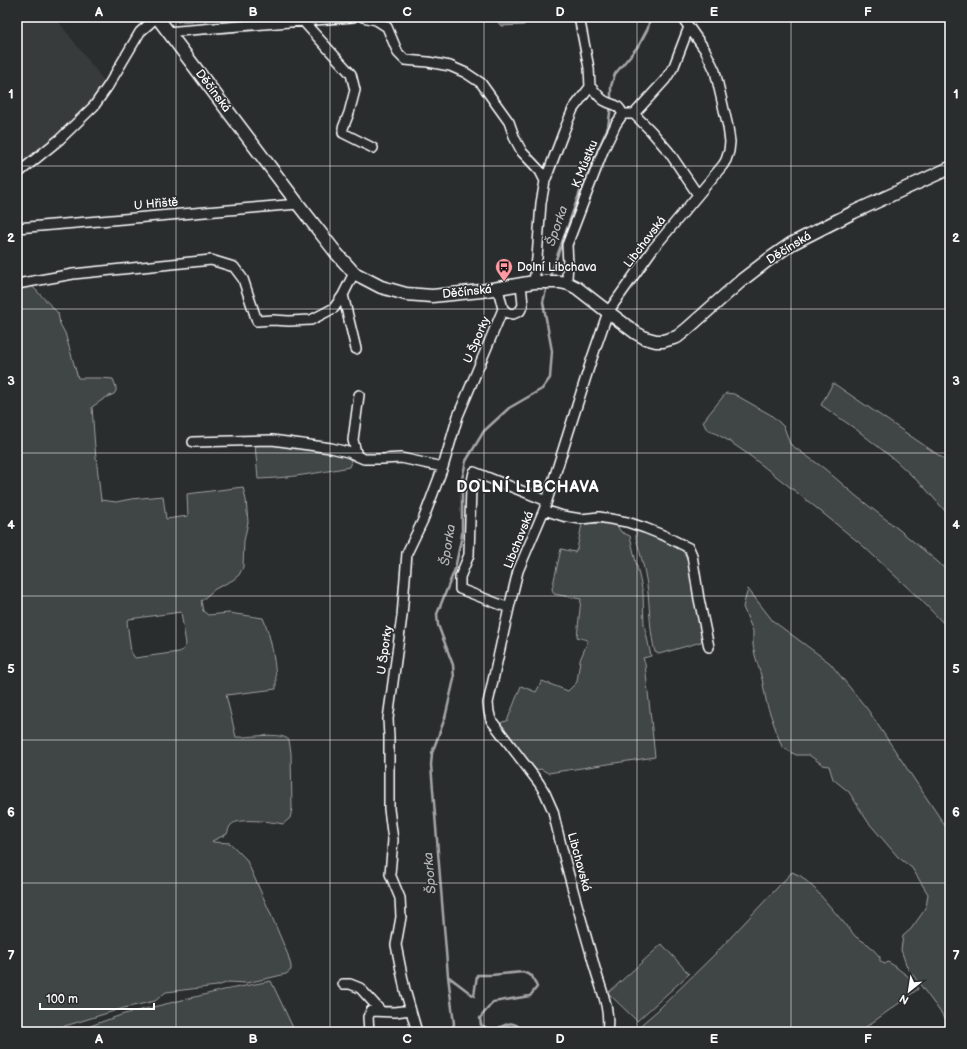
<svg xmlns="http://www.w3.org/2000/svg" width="967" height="1049" viewBox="0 0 967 1049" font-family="'Balsamiq Sans',sans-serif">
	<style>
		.built { fill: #373a3b }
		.green { fill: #414445; stroke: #a0a2a2; fill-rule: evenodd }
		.water { fill: #6a6c6d; stroke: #a6a7a7 }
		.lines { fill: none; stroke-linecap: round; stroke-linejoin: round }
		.stream { stroke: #a6a7a7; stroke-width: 2.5 }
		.minor-casing { stroke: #fff; stroke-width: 12 }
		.secondary-casing { stroke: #fff; stroke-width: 15 }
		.minor { stroke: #2a2d2e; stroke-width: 9 }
		.secondary { stroke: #2a2d2e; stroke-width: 12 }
		.grid { fill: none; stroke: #fff; stroke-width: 1; stroke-opacity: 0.55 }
		.labels { text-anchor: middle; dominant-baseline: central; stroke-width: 3; stroke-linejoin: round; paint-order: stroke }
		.street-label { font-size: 12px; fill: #fff; stroke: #2a2d2e }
		.poi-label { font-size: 12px; fill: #fff; stroke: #2a2d2e; text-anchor: start }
		.water-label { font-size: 13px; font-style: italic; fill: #b4b6b6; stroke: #2a2d2e }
		.district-label { font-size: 16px; font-weight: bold; letter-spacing: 1px; fill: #fff; stroke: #2a2d2e }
		.neatline { fill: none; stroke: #fff; stroke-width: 1.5 }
		.grid-label { font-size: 13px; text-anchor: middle; font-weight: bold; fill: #fff }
	</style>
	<rect width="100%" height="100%" fill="#2a2d2e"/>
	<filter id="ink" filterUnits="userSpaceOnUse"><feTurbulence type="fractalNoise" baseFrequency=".025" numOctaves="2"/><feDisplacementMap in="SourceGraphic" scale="8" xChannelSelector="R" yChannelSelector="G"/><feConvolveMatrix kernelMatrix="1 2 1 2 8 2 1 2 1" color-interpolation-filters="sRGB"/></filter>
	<g filter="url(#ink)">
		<path class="built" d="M17 17H55L108 86 92 109 17 184Z"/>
		<path class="green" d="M173 17H271L177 22Z
			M31 285 58 313 60 324 65 333 78 378H101L113 379 116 387V391L114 394 105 398 92 407 95 448 101 500 116 502 131 499 163 496 166 519 188 516 187 494 243 487 246 500 248 522 244 541 243 567 239 575 233 580 215 589 201 601 203 611 208 615 229 613 263 618C271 635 277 670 276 689L226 695 236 737C249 738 280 731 289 740L291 753 292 809 290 818 283 824C274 822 237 817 231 825 229 827 228 831 227 834L212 841 213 842 230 843 246 859 269 910 288 955 291 966V970L286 974 269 978 246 983 229 982 217 986 166 992 155 1001 124 1008 65 1026 40 1032H17V287ZM181 612 186 644 183 650 179 652 135 658 131 652 127 622 129 619Z
			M833 383 950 463V517L946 512 925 488 895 460 857 430 821 405Z
			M726 393 734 394 771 415 780 423 784 427 790 444 801 452 825 469 856 496 897 528 938 562 950 574V630L921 600 862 545 809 502 749 455 729 441 706 428 703 422 708 415Z
			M255 444H271L306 449 336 452 349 456 351 462 349 467C319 473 289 478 258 479Z
			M608 523 616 524 621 532 630 536 641 584 643 594 644 624 651 656 643 658 645 664 655 757 548 773 541 769 536 770 501 725 502 722 507 721 521 686 536 692 542 681 568 691 577 682 580 660 588 641 587 640 577 637 581 599 554 594 552 589 561 549 575 552 577 549 582 524Z
			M642 529 681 548 688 560 702 638 701 642 659 654 655 652C650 633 650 613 648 593 646 574 641 556 636 538V533L639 530Z
			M748 589 773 621 830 663 868 710 950 833V1025L907 967 901 950 903 936 911 929 926 908 928 894 912 868 898 857 868 822 849 792 833 779 829 766 823 765 809 755H796L782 747 767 705 762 679 755 655 753 645V631L743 607Z
			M792 872 801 876 815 889 856 937 869 945 880 957V961L883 963 885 964 888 962 893 965 913 980 918 989 902 1001 859 1032H635L643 1023 657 1011 716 953Z
			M662 944 689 974 637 1021 608 993Z
			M271 981 295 1032H73L124 1014 224 990Z"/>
		<path class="water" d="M494 17H529V20L524 25 501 26Z"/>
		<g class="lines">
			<path class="stream" d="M611 101V86L615 74 639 45 648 28 650 17
				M549 279 581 189 608 127 611 106
				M449 977 474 996 477 975H491L523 972 532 976 537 987 530 996 493 1002 480 1018 481 1025 493 1031C507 1024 512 1018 524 1032
				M451 1032 454 1024 448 976 431 765 432 753 445 718 454 679 453 665 438 625 437 614 455 569 462 535V479L466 461 484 431 509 408 542 389 550 378 552 351 543 302 547 286"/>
			<defs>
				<path id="minor" d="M363 17 376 20 387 27 398 53 405 60 428 62 450 66 466 73 481 83 509 122 515 139 522 152 540 171 545 181
					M303 21 351 74 355 90 349 113 343 128V133L373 148
					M169 32 178 31 353 17
					M590 87C596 91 599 98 605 101 613 106 617 102 623 114
					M634 114 651 131 669 152 698 195
					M17 174 60 139 94 106 108 86 140 32 157 17
					M17 228 298 204
					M354 273 343 295 356 349
					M534 282 537 258 541 203 545 181 564 131 573 109 590 87 589 68 579 17
					M565 283 567 278 568 264 567 245 603 151 616 124 623 114H634L665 80 674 66 689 27
					M17 284 73 274 211 260 234 267 243 279 257 321 273 320 289 321 311 320 334 308 343 295
					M498 289 503 309 508 313 513 314 520 311 523 305 521 284
					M359 395 353 440 357 456 364 459H382L401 458 443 467
					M193 442 272 440 331 448 348 452 357 456
					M544 510 563 516 581 519 599 517 627 522 645 528 665 536 689 548 692 555 699 599 709 647
					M509 608 460 589V577L469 555 471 486 474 472 547 501
					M343 984H350L360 988 381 1011
					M369 1032 368 1017 371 1011 395 1012 410 1010
					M417 1032 405 990 396 945 401 917 400 898 390 874 393 840 389 809V737L388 719 402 616 407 553 423 520 443 467 458 416 503 309
					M607 1032C611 1006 599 986 593 961 579 911 564 862 553 811L545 793 539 783 491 720 489 712 488 703 509 608 518 571 544 510 591 361 608 312 652 250 698 195 723 165 726 160 729 151 730 142 728 127 715 71 705 50 682 17"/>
				<path id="secondary" d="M157 17 298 204 337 254 354 273 381 287 406 294 432 296 481 291 534 282H560L569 284 577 288 608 312 636 333 645 338 656 341H663L677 337 687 329 742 280 768 260 791 244 854 212 950 168"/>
			</defs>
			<use href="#minor" class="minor-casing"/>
			<use href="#secondary" class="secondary-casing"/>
			<use href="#minor" class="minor"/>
			<use href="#secondary" class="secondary"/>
		</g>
	</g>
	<path class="grid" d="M176 17V1032M330 17V1032M484 17V1032M637 17V1032M791 17V1032M17 166H950M17 309H950M17 453H950M17 596H950M17 740H950M17 883H950"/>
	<defs>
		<symbol id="bus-pin" viewBox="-11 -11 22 30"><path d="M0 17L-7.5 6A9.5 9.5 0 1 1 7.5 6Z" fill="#ff9aa2" stroke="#2a2d2e"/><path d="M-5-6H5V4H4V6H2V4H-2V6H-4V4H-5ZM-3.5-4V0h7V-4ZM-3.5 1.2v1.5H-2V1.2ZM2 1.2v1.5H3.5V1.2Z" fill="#111"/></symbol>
	</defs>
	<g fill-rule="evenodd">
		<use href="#bus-pin" x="494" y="257" width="20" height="27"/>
	</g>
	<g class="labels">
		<g class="street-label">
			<text transform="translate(213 91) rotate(53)">Děčínská</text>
			<text transform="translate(585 164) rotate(-68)">K Můstku</text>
			<text transform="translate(156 204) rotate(-5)">U Hřiště</text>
			<text transform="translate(645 242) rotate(-53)">Libchavská</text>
			<text transform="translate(789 248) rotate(-32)">Děčínská</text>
			<text transform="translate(467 292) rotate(-6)">Děčínská</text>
			<text transform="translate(477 340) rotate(-67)">U Šporky</text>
			<text transform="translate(519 540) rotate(-68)">Libchavská</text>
			<text transform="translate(385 650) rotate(-82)">U Šporky</text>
			<text transform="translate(579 862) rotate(75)">Libchavská</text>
		</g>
		<g class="poi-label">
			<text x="517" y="267">Dolní Libchava</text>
		</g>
		<g class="water-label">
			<text transform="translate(557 226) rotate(-71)">Šporka</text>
			<text transform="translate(448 545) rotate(-81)">Šporka</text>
			<text transform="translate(430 873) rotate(-95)">Šporka</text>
		</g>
		<g class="district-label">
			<text x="528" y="487">DOLNÍ LIBCHAVA</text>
		</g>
	</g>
	<rect width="967" height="1049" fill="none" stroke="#2a2d2e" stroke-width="44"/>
	<g transform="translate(909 991) rotate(210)" stroke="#2a2d2e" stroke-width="3" paint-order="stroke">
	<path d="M0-3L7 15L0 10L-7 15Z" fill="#ffffff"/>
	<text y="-6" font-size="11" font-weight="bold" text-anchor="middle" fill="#ffffff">N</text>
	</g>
	<path d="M40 1003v6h114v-6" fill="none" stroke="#ffffff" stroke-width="2"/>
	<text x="46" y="1003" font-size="12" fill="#ffffff" stroke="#2a2d2e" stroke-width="3" paint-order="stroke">100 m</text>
	<rect x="22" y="22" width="923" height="1005" class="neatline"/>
	<g class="grid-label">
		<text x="99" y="16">A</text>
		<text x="253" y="16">B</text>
		<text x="407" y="16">C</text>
		<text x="560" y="16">D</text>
		<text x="714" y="16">E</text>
		<text x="868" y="16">F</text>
		<text x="11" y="98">1</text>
		<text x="956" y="98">1</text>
		<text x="11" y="242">2</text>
		<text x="956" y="242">2</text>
		<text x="11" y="385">3</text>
		<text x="956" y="385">3</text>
		<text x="11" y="529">4</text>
		<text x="956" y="529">4</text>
		<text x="11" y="673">5</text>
		<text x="956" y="673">5</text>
		<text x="11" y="816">6</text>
		<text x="956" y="816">6</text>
		<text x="11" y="960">7</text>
		<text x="956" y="960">7</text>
		<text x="99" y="1043">A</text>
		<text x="253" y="1043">B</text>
		<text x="407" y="1043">C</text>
		<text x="560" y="1043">D</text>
		<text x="714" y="1043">E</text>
		<text x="868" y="1043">F</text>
	</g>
</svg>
